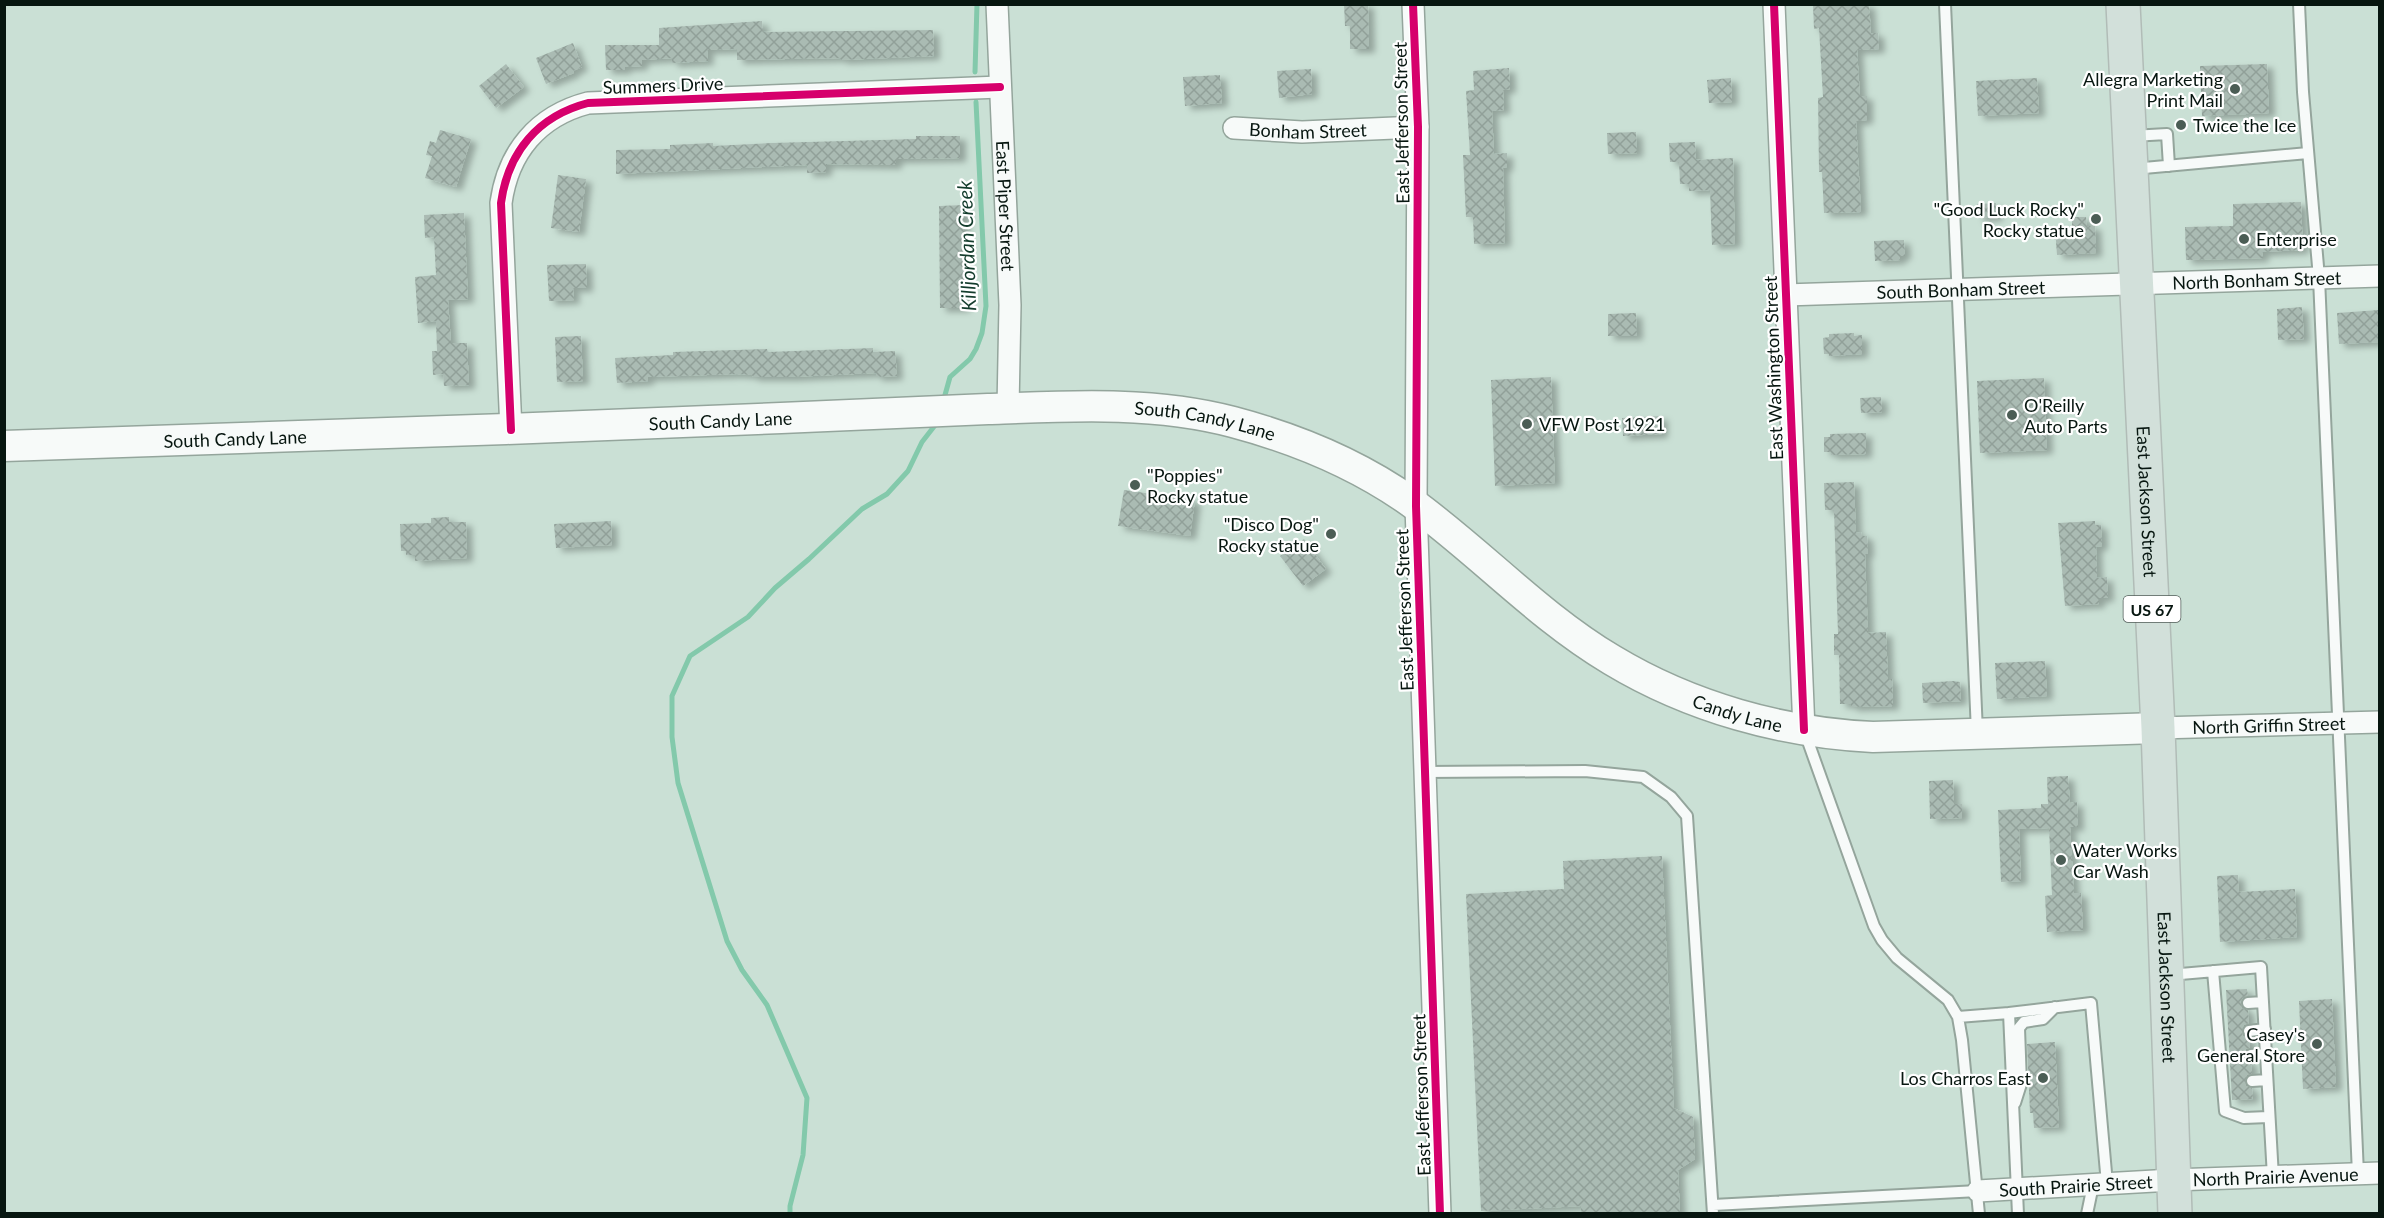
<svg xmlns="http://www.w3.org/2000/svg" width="2384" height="1218" viewBox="0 0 2384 1218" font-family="Lato,sans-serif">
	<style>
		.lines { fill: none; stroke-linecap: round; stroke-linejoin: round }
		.stream { stroke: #83c9ab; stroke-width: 5 }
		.building { fill: url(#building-cross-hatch); filter: url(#shadow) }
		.service-casing { stroke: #94a59c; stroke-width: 14 }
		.minor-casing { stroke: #94a59c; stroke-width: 24 }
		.secondary-casing { stroke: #94a59c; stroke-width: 33 }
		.trunk-casing { stroke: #b1bcb7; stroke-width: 36 }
		.service { stroke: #f7faf9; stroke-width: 10 }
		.minor { stroke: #f7faf9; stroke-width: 21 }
		.secondary { stroke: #f7faf9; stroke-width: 30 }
		.trunk { stroke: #d2e0da; stroke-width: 33 }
		.cycleway-casing { stroke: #fff; stroke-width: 11 }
		.cycleway { stroke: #d6006c; stroke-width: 8 }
		.poi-dot { fill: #4b5d55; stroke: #fff; stroke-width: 2 }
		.labels { text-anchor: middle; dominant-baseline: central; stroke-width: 4.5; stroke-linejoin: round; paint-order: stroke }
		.shield { fill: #fff; stroke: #515c58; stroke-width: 1.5 }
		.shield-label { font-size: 16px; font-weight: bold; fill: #071610 }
		.poi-label { font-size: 18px; fill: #071610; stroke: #fff; text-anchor: start }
		.street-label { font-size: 18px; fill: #071610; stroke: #fff }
		.water-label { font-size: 20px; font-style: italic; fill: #133c2c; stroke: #fff }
	</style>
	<defs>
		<pattern id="building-cross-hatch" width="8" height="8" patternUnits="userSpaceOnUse" patternTransform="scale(1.5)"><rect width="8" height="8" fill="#aabbb3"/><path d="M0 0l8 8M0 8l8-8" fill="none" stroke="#91a099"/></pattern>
		<filter id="shadow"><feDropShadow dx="6" dy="4" stdDeviation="3" flood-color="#0004"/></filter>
	</defs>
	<rect width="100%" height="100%" fill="#cae0d5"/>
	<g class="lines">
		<path class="stream" d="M975 72 977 4
			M945 395 950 377 970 359 976 349 982 333 986 306 976 102
			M790 1214V1206L803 1155 807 1098 767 1005 742 970 727 941 678 783 672 737V696L690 656 748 617 775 588 809 559 862 509 887 494 908 471 922 442 936 424"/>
	</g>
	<path class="building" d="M1344 4H1368L1369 49H1350V26H1345Z
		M1813 4H1869L1871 33H1878L1879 49 1857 50 1860 96H1867V120L1856 121 1861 212 1824 213 1822 172H1819L1818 98 1823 97 1819 28 1814 29Z
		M762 21 763 32 933 30 934 56 841 60V58L737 60V49L707 50 708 61 672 63V58L642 60V66L625 67V70H606L605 45H659V28Z
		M573 43 582 67 573 71 574 73 546 84 536 58Z
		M506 64 524 87 496 108 479 86Z
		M2267 64 2269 113 2202 116 2200 66Z
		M1509 68 1510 89 1503 90 1504 110 1492 111 1494 154 1507 153V167L1503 168 1505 243 1474 244 1473 217H1466L1463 155H1470L1466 91 1474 90 1473 71Z
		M1311 69 1312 94 1279 98 1277 71Z
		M1220 75 1222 103 1185 106 1183 77Z
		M1731 78 1732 102 1709 103 1707 80Z
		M2037 78 2039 113 1978 116 1976 81Z
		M440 130 471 139 456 187 425 178 432 156 426 155 430 141 436 143Z
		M1636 132 1637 153 1608 154 1607 133Z
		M916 136H960V158L896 159V165L826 164V172L807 173V165L616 174V150L670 149V145L713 143V146L772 143 916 139Z
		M1695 142 1696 160 1733 158 1735 244 1712 245 1710 190 1689 191V184H1680L1679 162H1670L1669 143Z
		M558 175 586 179 579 232 551 228Z
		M2301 202 2303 250 2262 252 2263 258 2186 260 2185 227 2233 226V204Z
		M1996 203 1997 217 1978 218 1977 204Z
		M964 205V308H940L939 206Z
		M464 213 468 299 448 300 451 343H467L469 385 444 386 443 374 433 375 432 351H437L436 321 418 323 415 277 436 275 434 237 425 238 424 215Z
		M2072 217H2086L2087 226H2095L2096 253 2057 255 2055 228 2072 227Z
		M1904 240 1905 256H1900V260L1875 261 1874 241Z
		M586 264 587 288H573L574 300 549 301 547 265Z
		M2302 307 2304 339 2278 340 2277 309Z
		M2379 310V342L2339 344 2337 313Z
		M1636 313 1637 336H1608V314Z
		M1854 333V336L1862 335V354L1829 356V354H1824L1823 338 1829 337V334Z
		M581 336 583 381 557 382 555 337Z
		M873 348V352L895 351 897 376 876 377V373L792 377H753L752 375 737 374 648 377V381L617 383 615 358 673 355V352L767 349 768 352Z
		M1551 377 1555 483 1495 486 1491 380Z
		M2044 378 2047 450 1980 453 1977 381Z
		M1881 397 1882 412 1861 413 1860 398Z
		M1662 416V434L1623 436 1622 418Z
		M1866 433V454L1831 455V452H1824V437H1830V434Z
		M1854 482 1856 533 1861 532 1862 536H1867L1868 554H1865L1868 633 1886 632 1888 679H1892L1893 706 1851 707V704H1840L1839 655H1834V634H1838L1834 510H1825L1824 483Z
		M1124 490 1195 500 1190 536 1118 526Z
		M449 517V522H466L467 558 415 561V555H406V551H401L400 524 431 523V518Z
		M611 521 612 545 556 548 554 524Z
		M2095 521V525H2101L2102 546 2096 547 2097 578 2107 577 2108 598H2099V604L2065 606 2058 523Z
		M1304 539 1326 569 1303 586 1280 556Z
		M2045 661 2047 696 1997 699 1995 663Z
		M1953 681 1960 682 1961 701 1923 703 1922 683Z
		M2068 776 2070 803 2077 802 2078 827H2070L2074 893H2081L2083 930 2047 932 2045 896 2052 895 2049 828 2019 829 2021 881 2001 882 1998 810 2041 808V804H2048L2047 777Z
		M1953 780 1954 804H1962V818L1930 819 1929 781Z
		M1662 856 1674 1108 1693 1117 1695 1159 1678 1170 1680 1214H1581V1206L1481 1211 1466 894 1564 889 1563 861Z
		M2238 875 2239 892 2295 889 2297 937 2220 942 2217 876Z
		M2247 989 2248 996 2243 997 2241 1003 2242 1008 2248 1010 2249 1023 2244 1025 2242 1031 2243 1036 2250 1038V1048L2246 1049 2244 1055 2245 1060 2251 1062 2252 1074 2247 1075 2245 1081 2246 1086 2252 1088 2253 1099 2232 1100 2226 990Z
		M2332 999 2336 1087 2303 1089 2299 1001Z
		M2055 1042 2059 1127 2034 1128 2033 1113H2030L2027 1044Z"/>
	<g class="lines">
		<defs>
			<path id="service" d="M1945 4 1977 732
				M2299 4 2303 92 2319 278 2358 1174
				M2132 136 2167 134 2169 166
				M2133 169 2308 153
				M1805 733 1874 926 1882 940 1897 958 1948 1000 1958 1017 1962 1040 1979 1214
				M1425 772 1585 771 1643 777 1671 797 1687 816 1713 1214
				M2213 971 2225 1111 2244 1118 2268 1117
				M2169 975 2261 967 2273 1177
				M2248 1003 2263 1002
				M1958 1017 2009 1013
				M2249 1031 2265 1029
				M2251 1055 2266 1054
				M2252 1081 2267 1080
				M2015 1103 2021 1084 2019 1028 2024 1022 2043 1019 2055 1007
				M1713 1205 1978 1191
				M2018 1214 2009 1013 2091 1003 2107 1184
				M2087 1214 2093 1185"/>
			<g id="minor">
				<path id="s1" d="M997 4 1010 305 1008 408"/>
				<path d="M1413 4 1418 127 1416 506 1440 1214"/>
				<path d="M1774 4 1804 730"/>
				<path id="s2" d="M1234 128 1302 132 1418 127"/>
				<path id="s3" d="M1785 295 2380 276"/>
				<path d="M511 430 501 203C508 152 538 116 588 103L1000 87"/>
				<path id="s4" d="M2158 728 2380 722"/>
				<path id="s5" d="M1978 1191 2172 1180 2380 1173"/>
			</g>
			<g id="secondary">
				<path id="s6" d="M4 446C264 438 522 429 781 418 850 415 919 412 988 409 1068 406 1154 401 1233 422 1297 439 1356 463 1411 502 1480 552 1538 616 1612 660 1690 707 1783 733 1873 737L2158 728"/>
			</g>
			<g id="trunk">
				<path id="s7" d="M2123 4 2158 728 2175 1214"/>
			</g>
		</defs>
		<use href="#service" class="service-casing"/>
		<use href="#minor" class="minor-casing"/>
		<use href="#secondary" class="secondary-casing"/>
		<use href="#trunk" class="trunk-casing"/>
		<use href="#service" class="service"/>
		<use href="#minor" class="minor"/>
		<use href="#secondary" class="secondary"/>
		<use href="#trunk" class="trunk"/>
		<defs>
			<path id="cycleway" d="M1413 4 1418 127 1416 506 1440 1214
				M1774 4 1804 730
				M511 430 501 203C508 152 538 116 588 103L1000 87"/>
		</defs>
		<use href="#cycleway" class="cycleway-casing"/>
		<use href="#cycleway" class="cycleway"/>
	</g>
	<g class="poi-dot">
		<circle cx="2235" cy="89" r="6"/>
		<circle cx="2181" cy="125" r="6"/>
		<circle cx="2096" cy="219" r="6"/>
		<circle cx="2244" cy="239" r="6"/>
		<circle cx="2012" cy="415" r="6"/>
		<circle cx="1527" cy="424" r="6"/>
		<circle cx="1135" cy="485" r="6"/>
		<circle cx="1331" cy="534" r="6"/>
		<circle cx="2061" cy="860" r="6"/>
		<circle cx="2317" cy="1044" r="6"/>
		<circle cx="2043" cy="1078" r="6"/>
	</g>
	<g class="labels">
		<rect class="shield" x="2123.5" y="596" width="57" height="26" rx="4.5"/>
		<g class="shield-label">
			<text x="2152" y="609">US 67</text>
		</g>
		<g class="poi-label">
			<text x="2223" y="79" text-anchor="end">Allegra Marketing<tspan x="2223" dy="21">Print Mail</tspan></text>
			<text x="2193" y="125">Twice the Ice</text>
			<text x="2084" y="209" text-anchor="end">"Good Luck Rocky"<tspan x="2084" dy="21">Rocky statue</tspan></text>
			<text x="2256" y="239">Enterprise</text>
			<text x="2024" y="405">O'Reilly<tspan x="2024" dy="21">Auto Parts</tspan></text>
			<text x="1539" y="424">VFW Post 1921</text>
			<text x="1147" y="475">"Poppies"<tspan x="1147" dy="21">Rocky statue</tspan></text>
			<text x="1319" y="524" text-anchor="end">"Disco Dog"<tspan x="1319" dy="21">Rocky statue</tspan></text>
			<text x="2073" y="850">Water Works<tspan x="2073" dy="21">Car Wash</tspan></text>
			<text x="2305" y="1034" text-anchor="end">Casey's<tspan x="2305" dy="21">General Store</tspan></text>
			<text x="2031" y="1078" text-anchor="end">Los Charros East</text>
		</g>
		<g class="street-label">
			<text transform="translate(663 85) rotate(-2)">Summers Drive</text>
			<text transform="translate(1401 123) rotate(-91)">East Jefferson Street</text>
			<text stroke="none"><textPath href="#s2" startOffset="74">Bonham Street</textPath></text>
			<text stroke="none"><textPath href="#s1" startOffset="202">East Piper Street</textPath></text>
			<text stroke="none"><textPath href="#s3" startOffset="472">North Bonham Street</textPath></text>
			<text stroke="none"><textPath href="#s3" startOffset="176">South Bonham Street</textPath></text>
			<text transform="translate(1773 368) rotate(-92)">East Washington Street</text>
			<text stroke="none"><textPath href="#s6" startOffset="717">South Candy Lane</textPath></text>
			<text stroke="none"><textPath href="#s6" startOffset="1203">South Candy Lane</textPath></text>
			<text stroke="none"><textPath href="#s6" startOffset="231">South Candy Lane</textPath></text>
			<text stroke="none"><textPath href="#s7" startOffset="498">East Jackson Street</textPath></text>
			<text transform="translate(1404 610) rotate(-92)">East Jefferson Street</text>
			<text stroke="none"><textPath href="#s6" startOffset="1820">Candy Lane</textPath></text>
			<text stroke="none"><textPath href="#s4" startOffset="111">North Griffin Street</textPath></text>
			<text stroke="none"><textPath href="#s7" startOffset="984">East Jackson Street</textPath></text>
			<text transform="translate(1421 1095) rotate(-92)">East Jefferson Street</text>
			<text stroke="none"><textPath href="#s5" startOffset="298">North Prairie Avenue</textPath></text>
			<text stroke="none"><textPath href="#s5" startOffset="98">South Prairie Street</textPath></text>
		</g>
		<g class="water-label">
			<text transform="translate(966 246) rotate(-92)">Killjordan Creek</text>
		</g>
	</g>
	<rect width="2384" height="1218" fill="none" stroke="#071610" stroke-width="12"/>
</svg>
